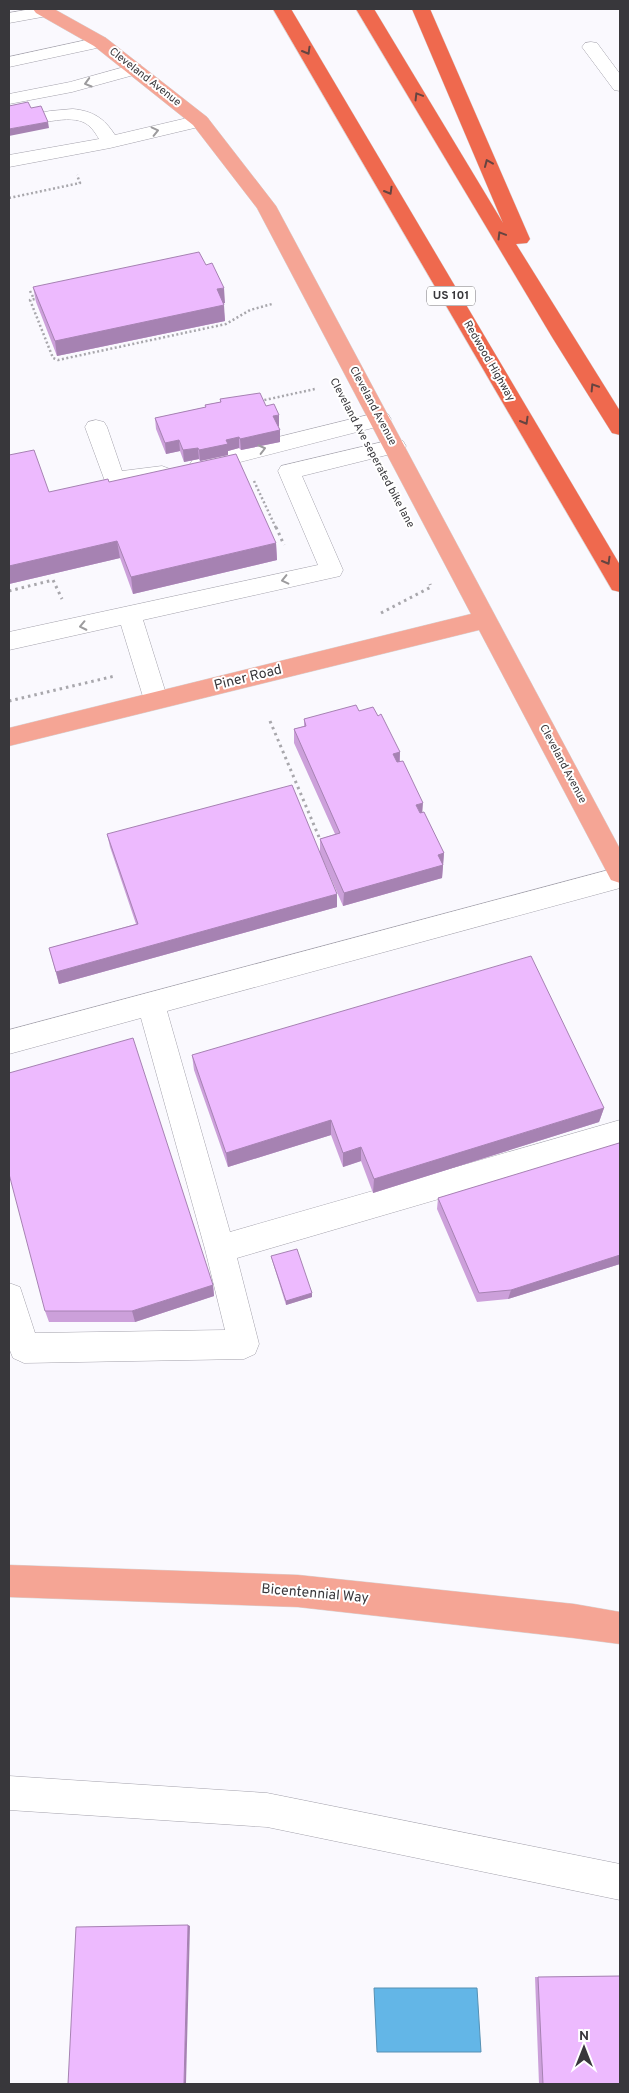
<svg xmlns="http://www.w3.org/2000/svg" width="629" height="2093" viewBox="0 0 629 2093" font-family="Overpass,sans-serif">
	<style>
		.water { fill: #63b6e7; stroke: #5690b3 }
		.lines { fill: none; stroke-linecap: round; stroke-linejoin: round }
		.minor-casing { stroke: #a4a2ac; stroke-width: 1 }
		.major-casing { stroke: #d7d7d8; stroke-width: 1 }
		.highway-casing { stroke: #d7d7d8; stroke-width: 1 }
		.path-far1 { stroke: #a8a7ac; stroke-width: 2.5; stroke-dasharray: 2 2.5; stroke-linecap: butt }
		.path { stroke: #a8a7ac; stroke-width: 3; stroke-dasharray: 2.5 4; stroke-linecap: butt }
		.minor { fill: #fff; fill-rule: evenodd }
		.major { fill: #f5a595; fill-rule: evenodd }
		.highway { fill: #ef694e; fill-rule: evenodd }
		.wall { fill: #cca0da }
		.shaded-wall { fill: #a682b2 }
		.building { fill: #edbafe; stroke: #a682b2 }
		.oneway { stroke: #664440 }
		.oneway2 { stroke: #9c9b9d }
		.labels { text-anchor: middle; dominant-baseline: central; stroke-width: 4; stroke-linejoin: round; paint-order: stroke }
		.far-street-label { font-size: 11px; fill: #38373b; stroke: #fff }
		.shield { fill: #fff; stroke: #747376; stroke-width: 1 }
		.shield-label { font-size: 12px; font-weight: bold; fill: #38373b }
		.street-label { font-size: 14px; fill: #38373b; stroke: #fff }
	</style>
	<rect width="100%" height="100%" fill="#faf9fe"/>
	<path class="water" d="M374 1988H477L481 2052H377Z"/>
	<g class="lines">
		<defs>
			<path id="minor" d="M31 9H54L56 11 53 15 9 23V13Z
				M100 37 106 38 109 42 106 46 9 67V57Z
				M591 42 597 43 620 74V91L614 90 582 47 585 43Z
				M135 64 141 65 144 69 141 73 72 92 9 104V94L70 82Z
				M73 109C93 111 104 118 115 135L200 115 207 117 209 121 207 125 110 148 9 167V155L99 139C95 132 90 125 83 122 65 114 28 127 9 131V119L50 111Z
				M380 412 388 414 391 419 388 424 201 472 193 469 190 464 193 459 201 456Z
				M96 420 104 422 107 427 122 471 162 466 170 469 173 474 170 479C151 485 125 490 106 484L85 427 88 422Z
				M395 439 403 441 406 446 403 451 302 476 343 570 340 576 143 620 168 700 165 706 156 709 147 706 144 700 121 625 9 650V632L318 565 278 471 281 466Z
				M620 867V888L167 1011 230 1232 620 1120V1146L237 1258 259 1344 255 1354 244 1359 24 1363 13 1358 9 1348V1283L20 1287 35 1333 225 1330 205 1249 141 1018 9 1054V1030Z
				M9 1776 267 1793 620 1864V1900L267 1827 9 1810Z"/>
			<path id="major" d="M33 9H54L106 38 207 117 276 206 620 849V883L611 880 479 630 9 746V728L471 614 257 208 193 125 94 46 36 13Z
				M9 1565 298 1575 574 1604 620 1612V1644L574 1638 298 1607 9 1597Z"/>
			<path id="highway" d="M273 9H291L620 565V592L612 590Z
				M356 9H374L503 223 412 9H430L530 239 527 243 516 244 620 411V435L612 433 552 337Z"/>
		</defs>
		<use href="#minor" class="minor-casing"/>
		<use href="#major" class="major-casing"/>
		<use href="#highway" class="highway-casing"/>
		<path class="path-far1" d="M9 198 80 183 77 175
			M30 291 34 299
			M39 298 30 300 53 358 58 360 226 324 250 310 272 304
			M260 401 315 389
			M254 481 276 528"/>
		<path class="path" d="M276 527 284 545
			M9 591 53 580 62 599
			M381 613 431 587 430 584
			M9 701 115 676
			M270 721 319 837"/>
		<use href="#minor" class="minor"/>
		<use href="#major" class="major"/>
		<use href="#highway" class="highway"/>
	</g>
	<path class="wall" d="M33 287 225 303H223L225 321 57 356 36 302Z
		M220 399 266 406 279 426 278 427 280 430V442L241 450 239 448 228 451V455L200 461 199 459 184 462 180 451 166 454 156 429 155 418 206 407 205 405 220 402Z
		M9 455 49 492 276 543 277 560 133 594 120 558 9 584Z
		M359 711 378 716 400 752V762L422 813 444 853 442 878 343 906 320 853 337 907 59 984 49 948 136 924 110 847 107 834 320 852V839L335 834 294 743V729L304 726V719Z
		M192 1055 604 1108 599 1122 373 1193 361 1161 343 1167 331 1135 228 1167 194 1070Z
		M620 1145V1264L508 1299 477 1302 437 1209 438 1198Z
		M271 1256 312 1293V1297L286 1305 272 1260Z
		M213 1285 214 1296 135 1322H49L45 1311Z
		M620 1976V2084H539L535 1977Z"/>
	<path class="shaded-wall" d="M48 122 49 128 9 136V129Z
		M224 288 225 303 217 305V289Z
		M224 305 225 321 57 356 55 341Z
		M279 415V426L273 428V416Z
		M280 430V442L241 450 240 439Z
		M239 437V448L228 451V455L200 461 199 450 226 440Z
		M179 440 180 451 166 454 165 443Z
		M198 448 199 459 184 462 183 450Z
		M117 541 120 558 9 584V566Z
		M276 543 277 560 133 594 131 577Z
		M400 752 399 766 393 754Z
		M423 803 422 816 416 805Z
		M444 853 442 878 343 906 344 893 438 855Z
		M337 894V907L59 984 56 972Z
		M604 1108 599 1122 373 1193 374 1179Z
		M331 1120V1135L228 1167 226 1153Z
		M361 1147V1161L343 1167V1153Z
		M620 1255V1264L508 1299 511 1290Z
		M213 1285 214 1296 135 1322 132 1311Z
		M312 1293V1297L286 1305V1301Z
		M188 1925 190 1926 186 2084H184Z"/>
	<path class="building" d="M28 102 31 108 41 106 48 122 9 129V106Z
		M199 252 206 265 212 263 224 288 217 289 224 305 55 341 33 287Z
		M260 393 266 406 274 404 279 415 273 416 280 430 240 439 239 437 226 440 228 444 199 450 198 448 183 450 179 440 165 443 155 418 206 407 205 405 221 402 220 399Z
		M34 450 49 492 108 479 109 482 236 454 276 543 131 577 117 541 9 566V455Z
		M356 705 359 711 373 707 378 716 381 714 400 752 393 754 397 762 403 761 423 803 416 805 420 813 424 812 444 853 438 855 443 865 344 893 320 839 340 833 294 729 306 726 304 719Z
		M292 785 337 894 56 972 49 948 138 924 107 834Z
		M531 956 604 1108 374 1179 361 1147 343 1153 331 1120 226 1153 192 1055Z
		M133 1038 213 1285 132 1311H45L9 1174V1073Z
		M619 1143 620 1145V1255L511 1290 479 1293 438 1198Z
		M297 1249 312 1293 286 1301 271 1256Z
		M188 1925 184 2084H68L76 1927Z
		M620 1976V2084H543L538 1977Z"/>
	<defs><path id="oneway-chevron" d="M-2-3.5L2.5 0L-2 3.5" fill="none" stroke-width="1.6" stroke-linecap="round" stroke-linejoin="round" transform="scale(1.25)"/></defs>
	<g class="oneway">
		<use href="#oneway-chevron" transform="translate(307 51) rotate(60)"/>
		<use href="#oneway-chevron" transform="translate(418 96) rotate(-121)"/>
		<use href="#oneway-chevron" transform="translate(488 163) rotate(-113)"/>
		<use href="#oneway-chevron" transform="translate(389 191) rotate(60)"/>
		<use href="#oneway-chevron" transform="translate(501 235) rotate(-121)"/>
		<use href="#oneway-chevron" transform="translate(594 387) rotate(-122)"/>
		<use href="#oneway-chevron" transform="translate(525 421) rotate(60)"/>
		<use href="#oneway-chevron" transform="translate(607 561) rotate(60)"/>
	</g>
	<g class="oneway2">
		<use href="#oneway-chevron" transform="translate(88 83) rotate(164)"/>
		<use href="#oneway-chevron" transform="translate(155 131) rotate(-13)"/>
		<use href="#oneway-chevron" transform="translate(262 449) rotate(-14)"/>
		<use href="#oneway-chevron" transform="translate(285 580) rotate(167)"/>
		<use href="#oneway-chevron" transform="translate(83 626) rotate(168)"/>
	</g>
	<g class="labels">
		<g class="far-street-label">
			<text transform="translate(145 77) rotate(38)">Cleveland Avenue</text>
			<text transform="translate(489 361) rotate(60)">Redwood Highway</text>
			<text transform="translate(373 406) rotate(62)">Cleveland Avenue</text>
			<text transform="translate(372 453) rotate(62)">Cleveland Ave seperated bike lane</text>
			<text transform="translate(563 764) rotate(62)">Cleveland Avenue</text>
		</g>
		<rect class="shield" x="427" y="286.5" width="48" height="19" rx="4"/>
		<g class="shield-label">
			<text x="451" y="296">US 101</text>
		</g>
		<g class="street-label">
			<text transform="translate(248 678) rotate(-14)">Piner Road</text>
			<text transform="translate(315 1594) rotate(5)">Bicentennial Way</text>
		</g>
	</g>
	<rect width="629" height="2093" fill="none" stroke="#38373b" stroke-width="20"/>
	<g transform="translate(584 2048)" stroke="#ffffff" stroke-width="4" paint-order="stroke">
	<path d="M0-4L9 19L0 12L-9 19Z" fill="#38373b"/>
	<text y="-8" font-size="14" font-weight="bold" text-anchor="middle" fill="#38373b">N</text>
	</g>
</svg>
